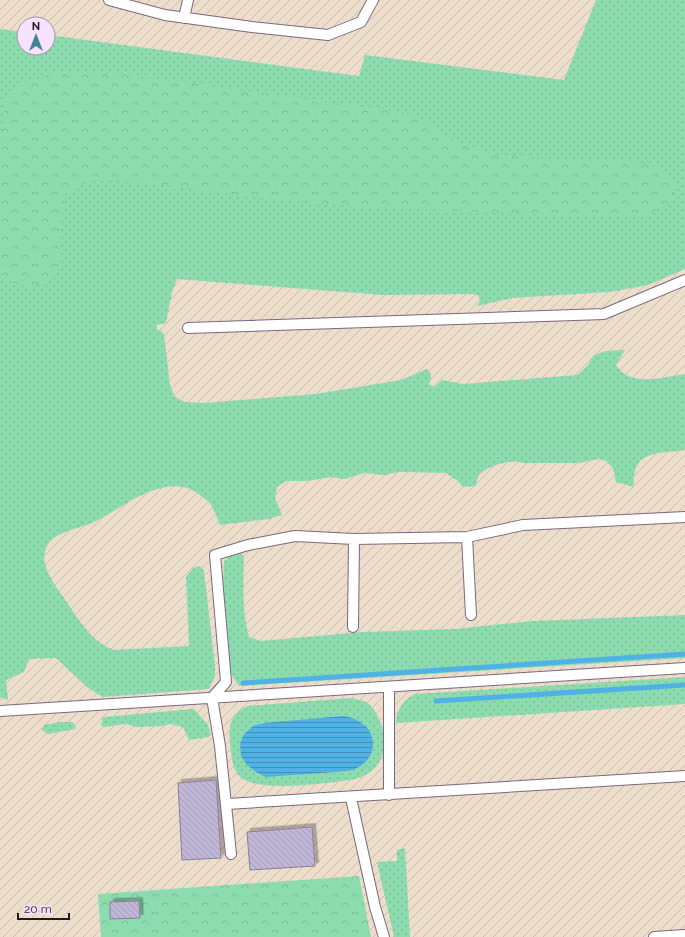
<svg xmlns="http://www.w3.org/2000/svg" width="685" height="937" viewBox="0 0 685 937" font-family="Raleway,sans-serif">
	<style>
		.industrial { fill: url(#industrial-furrows); fill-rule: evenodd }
		.grass { fill: url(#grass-dots) }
		.forest { fill: url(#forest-crowns) }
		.water { fill: url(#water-rules) }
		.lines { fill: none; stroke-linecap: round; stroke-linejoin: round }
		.stream { stroke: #50b1e5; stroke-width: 5 }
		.building { fill: url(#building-back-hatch); stroke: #877d9b; filter: url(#shadow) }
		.service-casing { stroke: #7b6882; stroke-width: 12 }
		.service { stroke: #fff; stroke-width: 10 }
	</style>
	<defs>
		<pattern id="industrial-furrows" width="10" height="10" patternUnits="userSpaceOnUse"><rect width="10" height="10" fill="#edddcb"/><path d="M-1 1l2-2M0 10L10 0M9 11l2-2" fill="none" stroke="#cbbdae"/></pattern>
		<pattern id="grass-dots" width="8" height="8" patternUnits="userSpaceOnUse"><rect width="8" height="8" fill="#8ddcb0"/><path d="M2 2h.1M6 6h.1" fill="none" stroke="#79bc97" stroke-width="1.8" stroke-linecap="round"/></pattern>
		<pattern id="forest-crowns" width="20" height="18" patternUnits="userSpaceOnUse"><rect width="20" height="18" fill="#8ddcb0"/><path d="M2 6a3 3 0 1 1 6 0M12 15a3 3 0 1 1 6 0" fill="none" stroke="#79bc97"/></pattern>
		<pattern id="water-rules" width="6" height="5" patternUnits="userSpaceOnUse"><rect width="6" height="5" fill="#50b1e5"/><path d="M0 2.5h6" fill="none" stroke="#428fb9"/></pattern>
		<pattern id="building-back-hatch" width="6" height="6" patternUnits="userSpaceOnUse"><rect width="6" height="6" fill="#c0b6d6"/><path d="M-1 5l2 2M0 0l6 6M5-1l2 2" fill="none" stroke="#a59cb7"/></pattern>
		<filter id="shadow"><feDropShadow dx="3.5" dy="-3.5" stdDeviation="0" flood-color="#0004"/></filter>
	</defs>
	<rect width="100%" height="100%" fill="#f6e1ff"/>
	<path class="industrial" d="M0 0H685V937H0ZM24 24H48V48H24Z"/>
	<path class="grass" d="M596 0H685V269L648 285 610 292 512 298 477 306 480 301 478 295 471 294 383 295 177 279 172 292 166 323 157 325V330H160L164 334 170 385 175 397 185 402 205 403 316 394 401 380 427 369C432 374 432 378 429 384L434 387 442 380 463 384 577 375 588 365 593 356 605 351 625 350 616 365C631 388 662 377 685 374V450C656 454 631 450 634 487L616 482 613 468 606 461 599 459 578 463H522C513 458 487 466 480 474 477 477 477 482 476 486L463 487 458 481 446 473 399 472 384 475 364 473 345 479 331 477 308 481H286L277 487 275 498 282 515 269 519 220 525C217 519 215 511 211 505 209 501 203 498 200 495 167 469 123 508 94 522 80 529 54 531 47 546 37 566 58 588 68 604 80 622 92 642 114 650L189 646 186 577 193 568 200 566 204 571 215 666V676L209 689 103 697 88 688 56 658 29 659 24 672 6 680 8 700 0 697V29L24 32V48H48V35L359 76 365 55 564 80Z
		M240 552 244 557C243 584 242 610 249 637L260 641 363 632 455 629 533 621 685 615V658L239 686 231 674 229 662 223 584 224 561 232 555Z
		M685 677V704L396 723C396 710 404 699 415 694Z
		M351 698C356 699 362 700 366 702 382 713 389 742 381 759 375 771 364 777 352 780 327 782 251 796 237 773 231 764 231 751 230 741 228 724 232 713 247 706Z
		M194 709 208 725 211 735 209 737 189 740 183 727 169 724 164 726 137 727 125 724 104 727 101 725 103 717Z
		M59 722H72L76 726 75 729 48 734 42 730 44 725Z
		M405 848 410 937H394L377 862 397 861V850Z"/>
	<path class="forest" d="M55 73 126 74 408 113 432 125 458 143 497 155 559 159 623 160 662 167 675 185 673 201 642 218 365 208 240 196 147 183 93 179 66 193 60 225 59 268 52 280 29 288 6 280 0 261V157L5 102 24 83Z
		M359 876 371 937H101L98 894Z"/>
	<path class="water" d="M343 716C381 721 383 763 348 771L266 777 256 772 247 765 241 756 240 744 244 734 253 726 264 723Z"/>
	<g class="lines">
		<path class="stream" d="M243 683 685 654
			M436 701 685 685"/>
	</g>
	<path class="building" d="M216 780 221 858 182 860 178 783Z
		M312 827 315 866 250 870 247 832Z
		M139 901 140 918 110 919V902Z"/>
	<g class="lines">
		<defs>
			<path id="service" d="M109 0 165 15 252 27 328 35 361 22 373 0
				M184 18 188 0
				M188 328 604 314 685 280
				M467 537 471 615
				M353 627 354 539
				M389 687V795
				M0 711 685 668
				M351 798 375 907 384 937
				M227 804 685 776
				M231 854 220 746 212 698 226 682 215 555 248 545 295 536 354 539 467 537 523 525 685 517
				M654 937 685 935"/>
		</defs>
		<use href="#service" class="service-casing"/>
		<use href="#service" class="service"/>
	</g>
	<g transform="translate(36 36)"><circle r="19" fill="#f6e1ff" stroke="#a091a7"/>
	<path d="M0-3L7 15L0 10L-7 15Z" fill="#408692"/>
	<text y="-6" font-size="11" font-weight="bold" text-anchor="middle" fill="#1f1822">N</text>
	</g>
	<path d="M18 913v6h51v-6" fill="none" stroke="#1f1822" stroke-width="2"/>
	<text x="24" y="913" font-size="12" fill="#1f1822" stroke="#f6e1ff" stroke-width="3" paint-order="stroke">20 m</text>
</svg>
